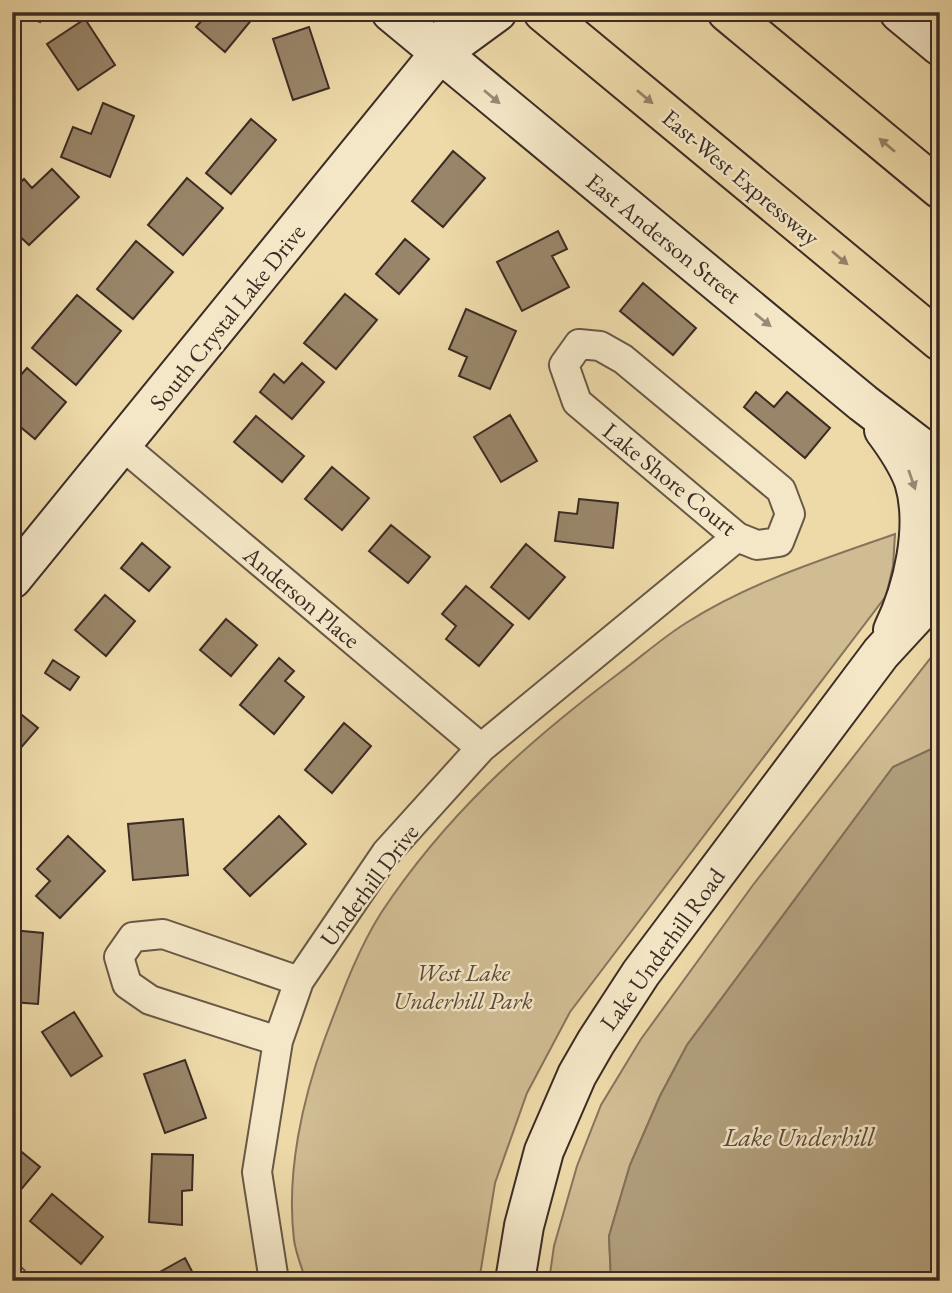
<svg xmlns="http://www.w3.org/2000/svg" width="952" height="1293" viewBox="0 0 952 1293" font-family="'EB Garamond',serif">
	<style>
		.green { fill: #d0bc93; stroke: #86745c; stroke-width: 2 }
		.water { fill: #b19f7c; stroke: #827159; stroke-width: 2 }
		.building { fill: #99866a; stroke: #3c2c25; stroke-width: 2 }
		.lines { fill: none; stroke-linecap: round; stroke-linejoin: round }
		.street-casing { stroke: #685846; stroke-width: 32 }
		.secondary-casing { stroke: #3c2c25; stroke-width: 42 }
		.highway-casing { stroke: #3c2c25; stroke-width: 42 }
		.street { stroke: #f4e7c7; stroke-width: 28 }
		.secondary { stroke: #f4e7c7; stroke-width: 38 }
		.highway { stroke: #eedaa9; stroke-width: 38 }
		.oneway { fill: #988a76 }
		.oneway2 { fill: #958367 }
		.labels { text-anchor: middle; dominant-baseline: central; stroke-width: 5; stroke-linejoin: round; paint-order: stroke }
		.street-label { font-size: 24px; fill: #3c2c25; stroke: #f4e7c7 }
		.park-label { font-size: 24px; font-style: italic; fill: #5a493b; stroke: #f4e7c7 }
		.water-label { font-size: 26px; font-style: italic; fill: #59493b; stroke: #f4e7c7 }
	</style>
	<rect width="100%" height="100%" fill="#eedaa9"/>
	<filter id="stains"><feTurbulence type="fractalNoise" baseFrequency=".00286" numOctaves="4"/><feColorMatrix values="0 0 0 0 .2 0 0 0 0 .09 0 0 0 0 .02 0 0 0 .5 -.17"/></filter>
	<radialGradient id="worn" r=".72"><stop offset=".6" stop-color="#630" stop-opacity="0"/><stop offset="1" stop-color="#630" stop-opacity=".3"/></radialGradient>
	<path class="green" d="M895 534 893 566 886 596 570 1012 527 1093 495 1183 479 1281H306C302 1268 296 1254 294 1240 286 1174 302 1100 325 1038 341 996 357 951 381 913 445 816 526 743 618 674 641 657 662 638 686 623 750 582 824 559 895 534Z
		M940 646V745L893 767 687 1045 660 1096 630 1165 609 1236 611 1281H549L554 1246 577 1166 601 1105 641 1039 753 885Z"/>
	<path class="water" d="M940 745V1281H611L609 1236 630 1165 660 1096 687 1045 893 767Z"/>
	<path class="building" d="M13 12H44L40 22Z
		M199 12H258L225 52 196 27 205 17Z
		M85 19 115 65 78 90 47 44Z
		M309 27 329 88 293 100 273 39Z
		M103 103 134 116 110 177 61 157 73 127 91 134Z
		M251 119 276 140 231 194 206 173Z
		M453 151 485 178 443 227 412 201Z
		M52 169 79 197 29 245 12 229V190L24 179 32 188Z
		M187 178 223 208 183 255 148 225Z
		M558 231 567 249 552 256 569 287 522 311 497 262Z
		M405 239 429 259 399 294 376 274Z
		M136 241 173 272 133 319 97 289Z
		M643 283 696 328 673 355 620 311Z
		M345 294 377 320 336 369 304 343Z
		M77 295 121 331 76 385 32 348Z
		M466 309 516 331 490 389 459 376 467 357 449 349Z
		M302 363 324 382 292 419 260 392 274 374 284 383Z
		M27 368 66 402 35 439 12 420V385Z
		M756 392 774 407 787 392 830 428 805 458 744 407Z
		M510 415 537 461 501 482 474 437Z
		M256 416 304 456 282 482 234 442Z
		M332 467 369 498 342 530 305 499Z
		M579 499 618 503 613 548 555 541 559 512 577 514Z
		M391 525 430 557 408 583 369 551Z
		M142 543 170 567 149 591 121 568Z
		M526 544 565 577 529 619 491 587Z
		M466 586 513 625 479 666 446 639 456 626 442 614Z
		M105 595 135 621 106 656 75 630Z
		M226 619 257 645 231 676 200 650Z
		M279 658 294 671 285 681 304 697 274 734 240 705Z
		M53 660 79 677 70 690 45 673Z
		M12 707 38 728 12 758Z
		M344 723 371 746 332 793 305 770Z
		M279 816 306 844 250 896 224 869Z
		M183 819 188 875 133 880 128 824Z
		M68 836 105 871 60 918 36 896 50 881 37 869Z
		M12 930 43 933 38 1004 12 1002Z
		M74 1012 102 1056 71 1076 42 1032Z
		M185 1060 206 1118 165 1133 144 1074Z
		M12 1144 40 1167 13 1199 12 1198Z
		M152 1154 193 1155 192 1190 182 1191V1225L149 1222Z
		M52 1194 103 1237 81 1264 30 1221Z
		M185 1258 197 1281H151L149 1278Z"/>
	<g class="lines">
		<defs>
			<path id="street" d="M579 344 600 346 623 359 781 490 790 514 779 542 757 545 737 537 577 402 564 365Z
				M123 446 481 748
				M278 1041 150 1000 127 984 119 957 133 937 163 934 299 981
				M12 1279 14 1281
				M274 1281 257 1172 278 1041 299 981 386 853 481 748 737 537"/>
			<path id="secondary" d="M391 12 863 403 940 462
				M899 12 940 46
				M445 50 497 12
				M884 430C896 446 907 462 914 481 928 527 913 589 893 630
				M12 579 440 53 461 12
				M515 1281 524 1226 544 1151 577 1075 596 1042 641 973 881 653 940 589"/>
			<path id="highway" d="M543 12 940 341
				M727 12 940 189"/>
		</defs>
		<use href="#street" class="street-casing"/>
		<use href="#secondary" class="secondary-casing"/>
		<use href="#highway" class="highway-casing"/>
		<use href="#street" class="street"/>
		<use href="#secondary" class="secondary"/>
		<use href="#highway" class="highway"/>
	</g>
	<defs><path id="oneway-solid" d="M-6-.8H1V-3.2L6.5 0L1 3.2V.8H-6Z" transform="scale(1.75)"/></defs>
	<g class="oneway">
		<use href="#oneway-solid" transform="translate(492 97) rotate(40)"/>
		<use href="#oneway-solid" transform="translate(763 320) rotate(39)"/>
		<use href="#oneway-solid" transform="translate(912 480) rotate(71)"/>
	</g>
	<g class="oneway2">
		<use href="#oneway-solid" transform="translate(645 97) rotate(40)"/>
		<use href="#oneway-solid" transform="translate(887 145) rotate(-140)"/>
		<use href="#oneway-solid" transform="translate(840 258) rotate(40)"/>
	</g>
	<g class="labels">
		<g class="street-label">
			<text transform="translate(741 177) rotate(40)">East-West Expressway</text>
			<text transform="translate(664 238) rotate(39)">East Anderson Street</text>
			<text transform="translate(227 317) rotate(-51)">South Crystal Lake Drive</text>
			<text transform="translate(670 479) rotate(39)">Lake Shore Court</text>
			<text transform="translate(302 597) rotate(40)">Anderson Place</text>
			<text transform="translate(369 885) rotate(-53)">Underhill Drive</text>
			<text transform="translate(662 949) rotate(-54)">Lake Underhill Road</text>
		</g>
		<g class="park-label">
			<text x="463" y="972">West Lake<tspan x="463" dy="28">Underhill Park</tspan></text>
		</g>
		<g class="water-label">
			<text x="799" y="1137">Lake Underhill</text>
		</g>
	</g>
	<rect width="952" height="1293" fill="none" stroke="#eedaa9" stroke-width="42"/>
	<rect x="14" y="14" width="924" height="1265" fill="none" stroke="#3c2c25" stroke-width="3.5"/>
	<rect x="21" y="21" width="910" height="1251" fill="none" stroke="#3c2c25" stroke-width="2"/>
	<rect width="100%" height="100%" filter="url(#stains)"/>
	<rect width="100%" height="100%" fill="url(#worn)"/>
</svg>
